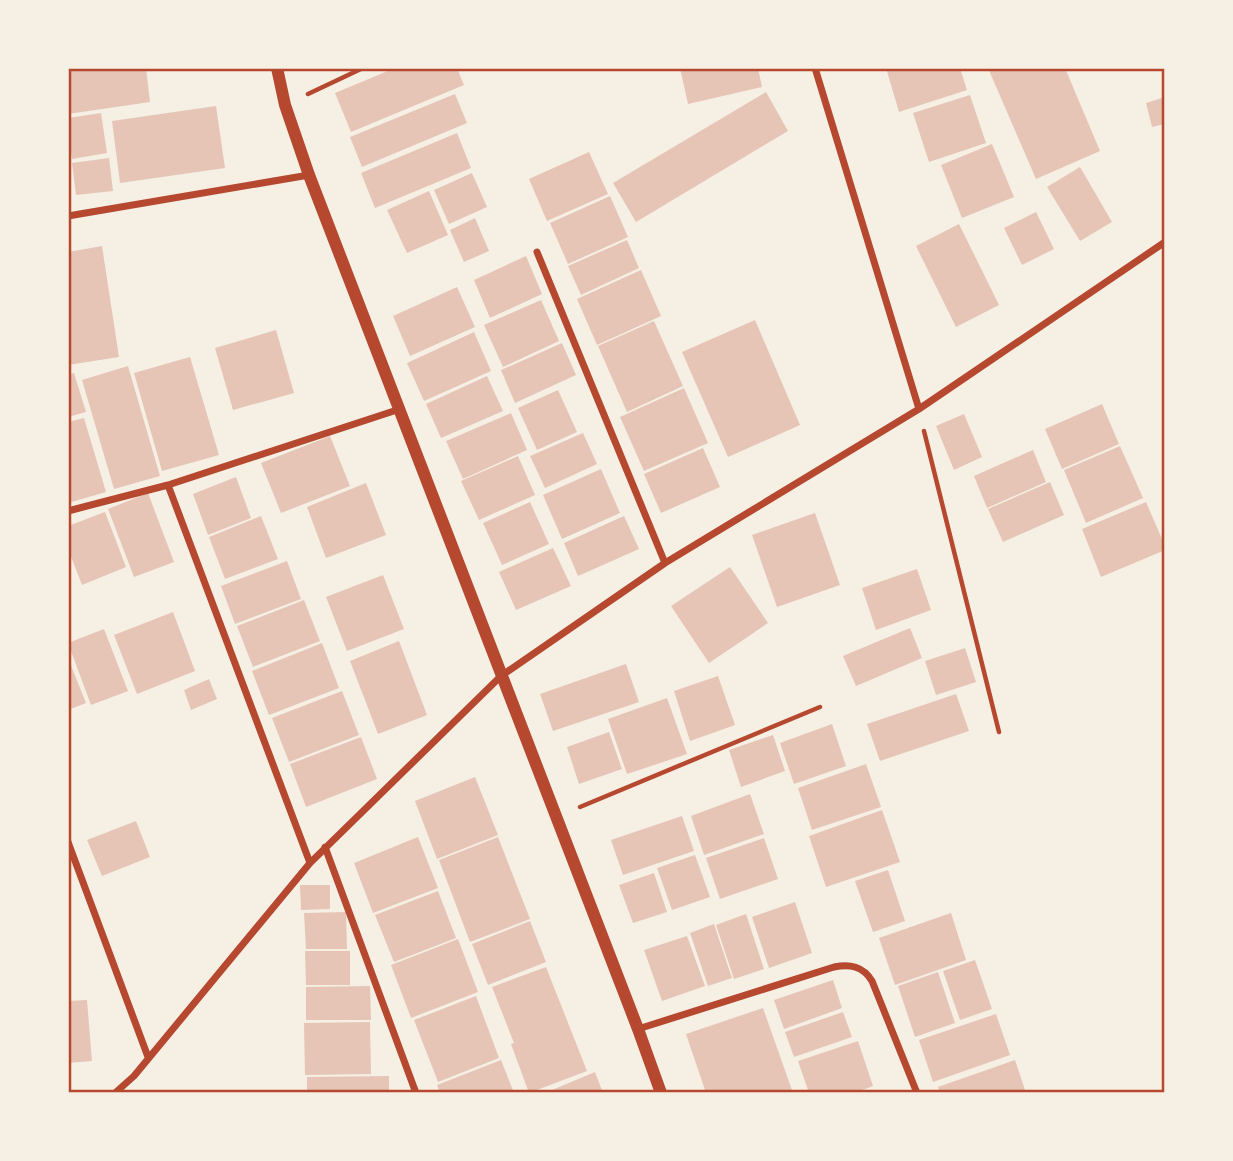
<svg xmlns="http://www.w3.org/2000/svg" width="1233" height="1161" viewBox="0 0 1233 1161" font-family="'Times New Roman',serif">
	<style>
		.building { fill: #e6c5b7 }
		.lines { fill: none; stroke-linecap: round; stroke-linejoin: round }
		.path { stroke: #b5482f; stroke-width: 4.5 }
		.minor { stroke: #b5482f; stroke-width: 7 }
		.tertiary { stroke: #b5482f; stroke-width: 12 }
		.neatline { fill: none; stroke: #b5482f; stroke-width: 2.5 }
	</style>
	<rect width="100%" height="100%" fill="#f6efe4"/>
	<path class="building" d="M68 68H146L150 102 68 114Z
		M395 68H457L464 85 351 132 335 93Z
		M680 68H758L762 87 688 104Z
		M886 68H960L967 90 899 112Z
		M988 68H1065L1100 151 1036 179Z
		M766 92 788 131 636 222 613 183Z
		M455 94 467 123 362 167 350 137Z
		M970 95 986 143 929 162 913 113Z
		M1165 97V124L1152 127 1146 103Z
		M216 106 225 168 120 183 112 121Z
		M101 113 107 153 72 159 68 133V118Z
		M457 133 471 168 375 208 361 173Z
		M992 144 1014 197 962 218 941 165Z
		M589 152 608 194 547 221 529 179Z
		M109 158 113 191 76 195 72 163Z
		M1080 167 1112 222 1080 241 1047 187Z
		M472 173 487 207 449 224 434 190Z
		M429 191 448 235 407 253 387 210Z
		M610 196 628 237 568 264 550 223Z
		M1036 212 1054 249 1022 265 1004 228Z
		M475 218 489 251 464 262 450 230Z
		M959 224 999 305 956 327 916 246Z
		M627 240 639 268 581 295 568 266Z
		M102 246 119 357 68 365V252Z
		M526 256 542 294 490 318 474 280Z
		M641 270 661 316 597 345 577 299Z
		M457 287 475 327 410 356 393 316Z
		M541 300 559 341 503 367 484 325Z
		M755 320 800 425 728 457 682 352Z
		M654 321 683 386 627 412 598 346Z
		M276 330 294 393 233 410 215 348Z
		M474 332 491 371 424 401 407 363Z
		M562 343 576 375 515 403 501 370Z
		M190 357 219 455 162 471 134 373Z
		M128 366 160 476 114 489 82 380Z
		M74 373 86 412 68 417V375Z
		M487 376 503 411 441 438 426 404Z
		M684 388 708 443 644 471 620 417Z
		M558 390 577 432 537 450 518 408Z
		M1102 404 1119 444 1062 469 1045 429Z
		M511 413 527 450 463 479 446 441Z
		M964 414 982 457 954 470 936 426Z
		M84 418 106 492 68 503V422Z
		M583 433 597 464 545 488 530 456Z
		M330 436 350 486 281 513 261 463Z
		M1120 446 1143 498 1086 523 1064 470Z
		M703 448 720 487 661 513 644 474Z
		M1033 450 1046 482 987 508 974 476Z
		M518 456 535 495 479 520 461 481Z
		M601 469 620 513 562 539 543 495Z
		M236 477 251 518 208 535 193 494Z
		M1050 482 1064 515 1003 542 988 509Z
		M366 483 386 535 326 558 307 507Z
		M148 493 174 562 134 577 108 509Z
		M530 502 549 544 502 565 483 523Z
		M1146 502 1165 546V550L1101 577 1082 529Z
		M105 512 126 567 82 585 68 549V526Z
		M815 513 840 585 777 607 752 535Z
		M261 516 278 559 225 579 209 537Z
		M624 516 639 549 578 576 564 543Z
		M553 548 571 586 516 610 499 572Z
		M287 561 301 599 235 624 221 586Z
		M730 567 768 623 709 663 671 606Z
		M917 569 931 610 876 630 862 588Z
		M383 575 404 629 347 651 326 597Z
		M304 600 320 641 253 667 237 626Z
		M173 612 195 671 137 694 114 635Z
		M910 628 922 658 856 686 843 656Z
		M104 629 128 691 91 705 68 643Z
		M399 641 427 715 378 734 350 661Z
		M322 643 339 688 269 715 252 671Z
		M965 648 976 682 936 695 925 661Z
		M68 658 86 703 68 710Z
		M626 664 639 702 553 731 540 694Z
		M718 676 735 725 690 741 674 691Z
		M209 679 217 699 191 710 184 690Z
		M342 691 359 735 289 762 272 718Z
		M956 694 969 731 880 761 867 724Z
		M667 698 687 754 627 774 608 719Z
		M832 724 846 766 794 784 780 743Z
		M609 732 622 769 579 784 567 747Z
		M773 735 785 771 741 787 729 750Z
		M361 737 377 779 306 807 290 764Z
		M866 764 881 807 812 830 798 788Z
		M475 777 498 835 437 859 415 801Z
		M750 794 764 834 704 855 691 816Z
		M882 810 900 862 826 887 809 836Z
		M682 816 694 851 623 875 611 840Z
		M136 821 150 857 102 876 87 840Z
		M418 837 438 888 373 913 354 863Z
		M498 837 530 919 470 942 439 860Z
		M764 838 778 879 720 899 706 858Z
		M695 855 710 897 672 910 657 868Z
		M888 870 905 921 873 932 855 881Z
		M654 873 667 912 633 923 619 885Z
		M300 885H330V909L301 910Z
		M438 891 456 938 394 962 375 915Z
		M795 902 812 953 769 968 752 917Z
		M346 912 347 949H306L304 913Z
		M951 913 966 960 895 985 879 938Z
		M746 914 764 969 734 979 716 925Z
		M530 921 546 962 488 985 472 944Z
		M714 924 732 978 708 986 690 933Z
		M687 936 705 986 662 1001 644 950Z
		M458 939 478 992 411 1018 391 965Z
		M305 951H350V985H306Z
		M975 960 992 1009 960 1020 943 971Z
		M546 967 587 1071 529 1093 511 1044 514 1043 492 987Z
		M938 972 955 1023 915 1037 898 986Z
		M833 980 842 1008 784 1029 774 1000Z
		M370 986 371 1020H306V987Z
		M476 996 499 1058 438 1082 414 1020Z
		M87 1000 92 1061 68 1063V1001Z
		M763 1008 793 1093H706L686 1034Z
		M843 1012 852 1037 794 1057 785 1032Z
		M996 1014 1010 1055 933 1082 919 1040Z
		M370 1022 371 1074 305 1075 304 1023Z
		M858 1041 873 1086 854 1093H809L798 1061Z
		M501 1060 514 1093H440L437 1085Z
		M1015 1060 1026 1093H940L938 1087Z
		M595 1072 603 1093H545Z
		M389 1076V1093H307V1077Z"/>
	<g class="lines">
		<path class="path" d="M308 94 363 68
			M924 431 999 732
			M580 807 820 707"/>
		<path class="minor" d="M815 68 919 409
			M68 216 309 175
			M537 252 665 563
			M168 485 310 863
			M68 511 168 485 400 409
			M68 842 148 1057
			M325 847 416 1093
			M638 1029 834 967C850 964 863 966 872 981L917 1093
			M115 1093 134 1076 310 863 501 676 665 563 919 409 1165 242"/>
		<path class="tertiary" d="M277 68 285 105 309 175 638 1029 661 1093"/>
	</g>
	<rect width="1233" height="1161" fill="none" stroke="#f6efe4" stroke-width="140"/>
	<rect x="70" y="70" width="1093" height="1021" class="neatline"/>
</svg>
